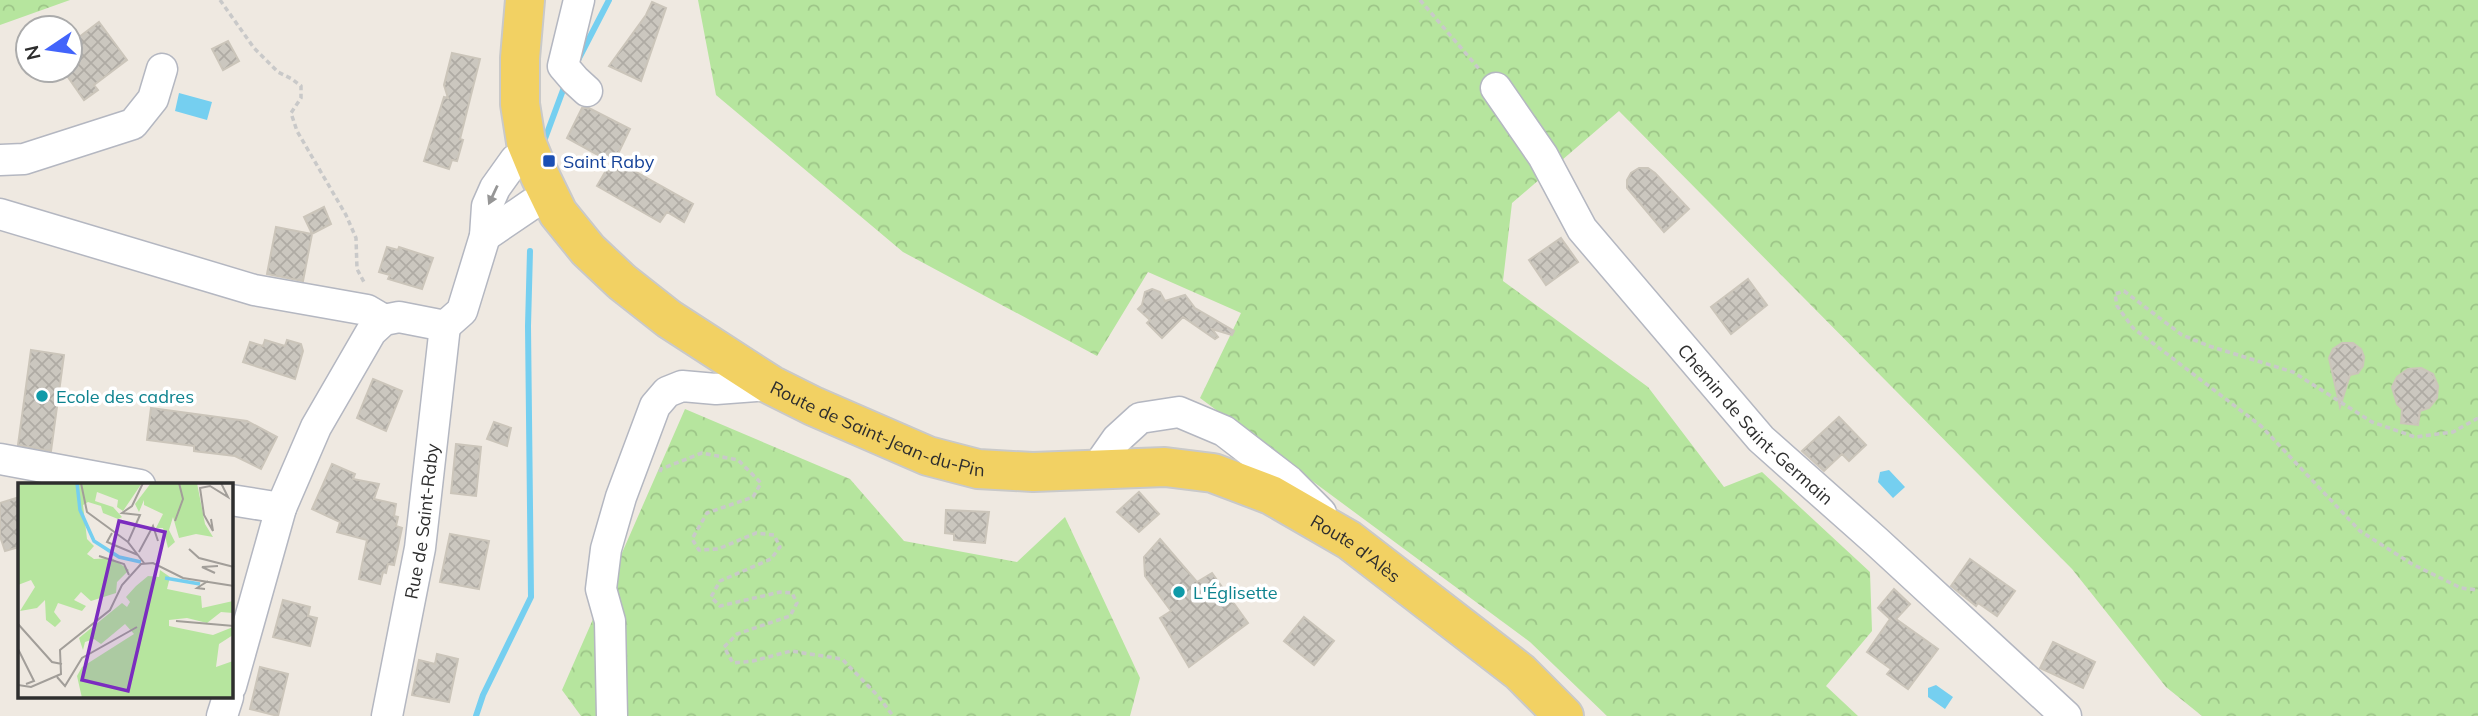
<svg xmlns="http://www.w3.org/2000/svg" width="2478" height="716" viewBox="0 0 2478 716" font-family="Mulish,sans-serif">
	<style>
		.forest { fill: url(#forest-crowns) }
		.water { fill: #75cff0 }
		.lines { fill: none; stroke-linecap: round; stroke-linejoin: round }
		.stream { stroke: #75cff0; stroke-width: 6 }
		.building { fill: url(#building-cross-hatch); stroke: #cbc5ba; stroke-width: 2 }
		.minor-casing { stroke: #b4b7c1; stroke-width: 33 }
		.major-casing { stroke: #c9c9c9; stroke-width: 42 }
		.path { stroke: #c9c9c9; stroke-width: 3.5; stroke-dasharray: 5 3.5; stroke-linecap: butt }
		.minor { stroke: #fff; stroke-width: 30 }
		.major { stroke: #f2d163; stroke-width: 38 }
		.oneway { fill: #969696 }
		.transit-dot { fill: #1a4fb4; stroke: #fff; stroke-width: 2.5 }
		.culture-dot { fill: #0f9aa8; stroke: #fff; stroke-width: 2.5 }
		.labels { text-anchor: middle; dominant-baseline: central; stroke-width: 7; stroke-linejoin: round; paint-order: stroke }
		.transit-label { font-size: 18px; fill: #164399; stroke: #fff; text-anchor: start }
		.culture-label { font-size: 18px; fill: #0d838f; stroke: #fff; text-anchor: start }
		.street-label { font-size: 18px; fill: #2e2e2e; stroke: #fff }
		.inset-river { fill: none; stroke: #75cff0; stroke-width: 3.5 }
		.inset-road { fill: none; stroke: #a29e99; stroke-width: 2 }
		.view { fill: #7b2cbf; fill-opacity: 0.15; stroke: #7b2cbf; stroke-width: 3.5 }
		.inset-edge { fill: none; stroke: #2e2e2e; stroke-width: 3.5 }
	</style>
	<defs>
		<pattern id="forest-crowns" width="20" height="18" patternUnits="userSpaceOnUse" patternTransform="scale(1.75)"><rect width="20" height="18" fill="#b6e59e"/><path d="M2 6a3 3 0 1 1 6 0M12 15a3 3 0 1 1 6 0" fill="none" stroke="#9dc588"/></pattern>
		<pattern id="building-cross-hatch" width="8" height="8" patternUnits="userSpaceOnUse" patternTransform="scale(1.75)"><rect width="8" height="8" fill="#cbc7bf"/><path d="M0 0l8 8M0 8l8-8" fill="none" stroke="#afaba4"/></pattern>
	</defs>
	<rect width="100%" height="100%" fill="#efe9e1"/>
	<path class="forest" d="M0 0H70L0 25Z
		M698 0H2478V716H2202L2166 687 2072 569 1619 111 1512 203 1503 281 1648 387 1724 487 1762 472 1870 572 1872 631 1826 686 1858 716H1607L1530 642 1200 398 1241 313 1148 272 1097 356 903 252 716 95Z
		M685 409 850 479 904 541 1017 562 1065 517 1140 678 1130 716H581L562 690Z"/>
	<path class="water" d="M179 93 212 102 207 120 175 111Z
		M1889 470 1905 487 1893 498 1878 482 1880 472Z
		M1936 685 1953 697 1945 709 1928 697V688Z"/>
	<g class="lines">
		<path class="stream" d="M578 60 609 0
			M543 144 566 82
			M476 716 483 695 531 597 528 326 530 251"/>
	</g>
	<path class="building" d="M652 2 666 8 641 81 609 66 646 15Z
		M99 22 127 60 94 85 98 90 84 100 63 70H70V44Z
		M228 41 239 61 223 70 212 49Z
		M452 53 480 59 460 139 463 140 457 161 452 160 449 169 424 161 444 97 448 98 444 85Z
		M582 108H589L630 129 615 160 693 204 684 222 667 212 660 222 597 186 611 162 567 138Z
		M1639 168H1648L1655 173 1689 209 1664 232 1627 188V180L1631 173Z
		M324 207 331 224 312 234 304 217Z
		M276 227 312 234 303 281 267 274Z
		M1561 238 1578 262 1546 285 1529 260Z
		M387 247 398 250 399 247 433 258 422 289 388 279 390 275 379 272Z
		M1748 279 1767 305 1731 334 1711 307Z
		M1152 289 1160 292 1165 301 1185 295 1195 308 1234 331 1232 335 1212 329 1218 337 1215 339 1183 317 1162 338 1147 323 1150 320 1138 309 1142 305 1145 292Z
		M265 340 285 346 287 340 301 344 303 351 295 379 243 362 250 342 263 346Z
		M2342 343H2353L2361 349 2364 357 2363 366 2358 373 2350 375 2340 407 2329 358 2333 349Z
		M31 350 64 355 51 451 18 445Z
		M2421 368 2433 374 2438 386 2437 398 2429 408 2420 411 2418 425 2401 423 2402 409 2397 404 2392 387 2397 377 2408 369Z
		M373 379 402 391 386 431 357 418Z
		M151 408 247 421 277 437 261 469 235 456 194 451V446L147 440Z
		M1839 417 1866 445 1849 461 1842 454 1824 471 1802 451Z
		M494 422 511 428 507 446 487 439Z
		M456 444 481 447 476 496 451 493Z
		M332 464 355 474 353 479 379 484 374 499 396 504 394 516 398 517 396 526 402 528 394 565 388 564 386 573 383 572 380 584 359 579 367 540 337 532 340 522 312 509Z
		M1139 492 1159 514 1139 532 1117 512Z
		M19 497V547L5 551 0 536V503Z
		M946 510 989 512 985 543 954 540V534L945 533Z
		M450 534 489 541 479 589 440 582Z
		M1160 539 1197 582 1212 573 1248 623 1189 667 1160 618 1171 611 1145 576 1144 557Z
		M1970 559 2015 591 1997 616 1978 603 1976 606 1951 586Z
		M1894 589 1910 604 1896 619 1938 649 1908 689 1887 674 1891 669 1867 652 1890 619 1878 608Z
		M283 600 310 607 308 616 317 618 310 646 273 637Z
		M1304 617 1334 641 1314 665 1284 641Z
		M2053 642 2095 662 2083 688 2040 668Z
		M437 654 458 659 449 702 412 695 419 660 435 664Z
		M260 667 288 674 278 716 250 709Z"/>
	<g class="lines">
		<defs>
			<g id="minor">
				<path d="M579 0 563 66 575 80 587 91"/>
				<path id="s1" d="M1496 88 1543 156 1582 229 1761 439 1876 541 2066 716"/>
				<path d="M0 160 24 159 133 124 153 99 162 69"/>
				<path d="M0 214 254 290 367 310 384 320"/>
				<path d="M485 236 532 204"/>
				<path d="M0 459 140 485"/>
				<path d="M1096 469 1117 439 1140 418 1179 412 1224 431 1289 481 1321 513"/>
				<path d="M231 500 281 508 316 427 371 332 384 320 399 317 445 326 462 311 485 236 487 206 495 188 515 160"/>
				<path d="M231 686 281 508"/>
				<path d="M222 716 228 697"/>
				<path id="s2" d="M387 716 420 548 445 326"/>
				<path d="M612 716 610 621 601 589 606 549 621 497 655 406 667 392 682 386 716 389 771 385"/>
			</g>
			<g id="major">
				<path id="s3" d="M525 0 520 58V104L526 142 540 176 558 213 588 250 622 282 669 319 771 385 813 406 928 456 978 469 1033 472 1165 467 1213 473 1271 495 1349 540 1520 672 1564 716"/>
			</g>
		</defs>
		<use href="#minor" class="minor-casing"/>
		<use href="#major" class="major-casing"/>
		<path class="path" d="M220 0 254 48 278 72 292 79 301 86V98L291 113 297 131 346 215 356 238 357 269 365 284
			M1420 0 1480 70
			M2478 418 2453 432 2415 437 2372 422 2293 372 2209 346 2182 335 2124 291 2115 294 2117 306 2133 328 2261 426 2360 531 2412 564 2461 588 2478 590
			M660 472 661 469 702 453 738 460 761 483 753 497 707 513 692 539 699 550 718 549 756 533 774 535 780 547 771 559 720 581 711 597 720 606 780 592 792 593 797 603 790 616 737 634 724 647 733 663 753 661 791 651 842 659 879 697 893 716"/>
		<use href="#minor" class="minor"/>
		<use href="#major" class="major"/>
	</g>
	<defs><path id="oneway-solid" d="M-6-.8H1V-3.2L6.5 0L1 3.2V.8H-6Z" transform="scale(1.75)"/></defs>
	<use class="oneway" href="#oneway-solid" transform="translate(493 195) rotate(115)"/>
	<rect class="transit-dot" x="542" y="154" width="14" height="14" rx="3.5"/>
	<g class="culture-dot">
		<circle cx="42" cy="396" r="7"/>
		<circle cx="1179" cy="592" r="7"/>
	</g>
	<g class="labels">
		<g class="transit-label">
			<text x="563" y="161">Saint Raby</text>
		</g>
		<g class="culture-label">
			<text x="56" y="396">Ecole des cadres</text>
			<text x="1193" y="592">L'Églisette</text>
		</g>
		<g class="street-label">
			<text stroke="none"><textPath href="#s1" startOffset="427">Chemin de Saint-Germain</textPath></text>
			<text stroke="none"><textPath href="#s3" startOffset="612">Route de Saint-Jean-du-Pin</textPath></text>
			<text stroke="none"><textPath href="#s2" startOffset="198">Rue de Saint-Raby</textPath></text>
			<text stroke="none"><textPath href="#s3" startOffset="1118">Route d'Alès</textPath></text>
		</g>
	</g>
	<g transform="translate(18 483)">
		<rect width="215" height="215" fill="#efe9e1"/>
		<path d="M0 0H124L105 28 99 24 100 17 79 9 77 18 95 24 104 34 100 36 85 30 83 23 70 19 65 22 69 56 76 63 69 71 76 76 94 75 111 87 99 99 98 110 73 118 63 109 56 117 68 123 64 128 40 120 36 129 43 138 37 144 28 137 27 117 19 125 2 128 17 104 13 97 0 102ZM133 0H179L187 41 195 54 178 51 161 55 155 34 151 47 157 59 150 65 145 45H138L145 31 126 22V17L121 29 117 21ZM142 87 152 94 149 106 183 113 184 125 215 118V130L203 129 189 140 169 135 151 137V143L195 152 215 144V152L201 161 198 184 215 178V215H64L59 193 64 184 116 151 107 141 83 161 76 156 67 159 65 167 61 155 104 120 109 124 112 119 108 114 118 103 130 93 141 94Z" fill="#b6e59e"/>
		<path class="inset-river" d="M59 0 62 27 76 58 101 74 123 79M147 95 182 101"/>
		<path class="inset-road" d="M63 0 69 29 110 59M125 0 114 23 104 30 122 32 110 59 126 80M193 36 195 48 186 32 182 5 192 3 210 14 203 0M157 38 165 16 161 0M94 50 89 59 120 72M171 66 181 75 216 84M121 69 135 43 140 58M81 73 106 81 111 92M197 90 184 84 200 83M187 106 179 105 190 98M158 138 216 143M0 141 34 179 44 181M0 166 16 198 8 201M39 194 47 203 64 175 119 144M0 202 13 204 43 191 42 167 92 127 104 102 123 81 135 80 165 95 216 103"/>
		<path class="view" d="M101 38 147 49 110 208 64 197Z"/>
		<rect width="215" height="215" class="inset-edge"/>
	</g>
	<g transform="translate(49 49) rotate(257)"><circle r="33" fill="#ffffff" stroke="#ababab" stroke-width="2"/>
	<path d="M0-5L12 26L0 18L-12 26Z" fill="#4264fb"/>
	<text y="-10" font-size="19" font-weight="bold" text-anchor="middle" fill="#2e2e2e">N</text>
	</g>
</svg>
